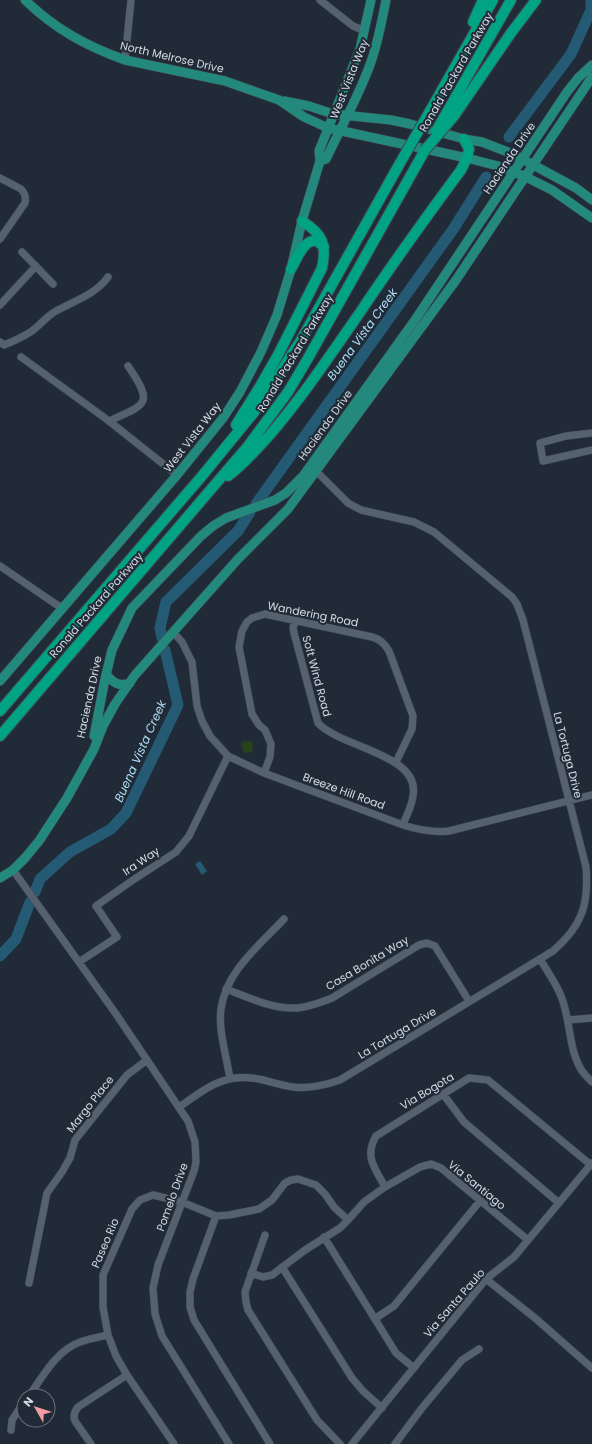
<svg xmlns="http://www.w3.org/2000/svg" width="592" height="1444" viewBox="0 0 592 1444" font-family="Poppins,sans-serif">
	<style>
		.green { fill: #274219 }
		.water { fill: #245a74 }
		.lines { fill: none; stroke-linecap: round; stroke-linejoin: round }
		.river { stroke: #245a74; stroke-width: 11 }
		.minor-casing { stroke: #3f4751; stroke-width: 8 }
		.major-casing { stroke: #3f4751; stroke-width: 10 }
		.highway-casing { stroke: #3f4751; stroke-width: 12 }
		.minor { stroke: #56616f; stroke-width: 7 }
		.major { stroke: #22897c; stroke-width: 9 }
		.highway { stroke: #00a484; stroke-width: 10 }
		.highway-bridge-casing { stroke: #3f4751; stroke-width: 12; stroke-linecap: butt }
		.highway-bridge { stroke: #00a484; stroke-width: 10 }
		.labels { text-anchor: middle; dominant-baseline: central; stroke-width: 4; stroke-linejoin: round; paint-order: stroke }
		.street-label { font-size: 11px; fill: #d5dbe3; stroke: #212b37 }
		.water-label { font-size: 12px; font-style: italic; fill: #b0def8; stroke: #212b37 }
	</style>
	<rect width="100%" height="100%" fill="#212b37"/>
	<path class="green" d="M252 741 253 750 251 752 245 753 243 752 241 742Z"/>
	<path class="water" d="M200 861 207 871 202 875 195 864Z"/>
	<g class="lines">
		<path class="river" d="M509 137 571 54 591 10V0
			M256 504 454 228 486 177
			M162 638 160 628 166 602 238 531 250 512
			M35 892 40 879 70 852 111 829 126 813 178 705 165 650
			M0 956 16 939 30 902"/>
		<defs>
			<path id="minor" d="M320 0 353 26 365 31
				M125 60 131 0
				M0 178 21 189C25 193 26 198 25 203L0 239
				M22 252 53 284
				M0 305 36 266
				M0 342 4 345C14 341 23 337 32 331 40 325 47 316 56 311 74 301 95 295 108 277
				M21 357 109 421 177 475
				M109 421C147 404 154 404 128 366
				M592 433 566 436 540 443 543 461 592 450
				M0 566 57 605 64 608
				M296 620 293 627 294 633 318 723C341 748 421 754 413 796 412 806 406 816 403 825
				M173 632 182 642 192 662 197 706 202 721 210 736 228 756 264 773 403 825C419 830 433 833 449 831L592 795
				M264 773 270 757 271 744 265 730 259 725 252 714 239 647 242 631 247 622 252 618 265 614 372 637C380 639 385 644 389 651L413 716 412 729 396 762
				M13 870 116 1014 188 1121 195 1142 196 1162 194 1171 158 1265 153 1288 155 1314 162 1336 229 1444
				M540 959C547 971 556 983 561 996 571 1020 568 1049 582 1071 585 1075 589 1079 592 1082
				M79 962 117 937 96 906 133 880 176 852 189 836 228 756
				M226 989C245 996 270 1008 291 1008 302 1009 322 1002 332 998L419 945 427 943 435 946 469 1001
				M568 1020 592 1018
				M230 1079C227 1058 218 1030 221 1009 226 971 259 946 284 919
				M443 1094 464 1122 559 1203
				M179 1107C197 1095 213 1081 235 1078 255 1075 273 1084 293 1087 307 1089 327 1085 340 1080L553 951C582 926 589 905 586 867L523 620 517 604 512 597 434 532 414 522 361 510 348 503 313 468
				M385 1187C375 1168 364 1157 376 1136L469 1078 488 1080 591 1165
				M216 1216 193 1279 190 1292V1307L194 1320 270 1444
				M265 1235 245 1292 246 1302 248 1310 317 1420 340 1444
				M324 1237 396 1353 414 1368
				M282 1267 352 1378 363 1391 382 1408
				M251 1273 263 1277 272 1275 305 1250 340 1228 348 1220 364 1202 385 1187 420 1167 431 1164 441 1168 528 1240
				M486 1279 535 1318 592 1368
				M29 1283 47 1193 62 1172 70 1158 75 1140 127 1075 147 1060
				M376 1318 394 1306 480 1201
				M29 1396C43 1376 56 1351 80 1342 89 1339 99 1337 108 1335
				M11 1430 12 1420 24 1402
				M91 1444 75 1421C73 1416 74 1412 78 1407L127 1375
				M174 1444 127 1375 116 1356 108 1335 103 1307V1275L132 1209 140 1200 153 1195 182 1202 216 1216 229 1215 259 1209 272 1200 285 1183 291 1180 298 1179 316 1185 325 1194 334 1207 348 1220
				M352 1444 486 1279 514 1257 592 1163
				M395 1444 422 1408 462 1360 479 1349"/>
			<path id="major" d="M25 0C55 29 86 46 125 60L225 81 279 100 304 117 328 128 467 158 498 166 526 177 552 190 592 218
				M284 101 309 106 333 114 391 120 410 124 464 139 482 142 513 154 576 188 592 200
				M320 161 326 159C341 127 359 96 371 62 378 42 382 21 386 0
				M106 674C113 683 119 687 130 683
				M0 681 177 475 223 418 240 392 261 352 277 315 291 269 302 221 320 161 319 151 360 49 371 0
				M94 736 105 679 112 650 132 608 201 536 213 526 226 518 275 500 286 493 303 476 415 320 567 92 578 78 592 65
				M0 878 13 870 25 858 39 841 67 798 94 749 103 726 115 704 135 675 238 559 288 509 456 280 592 77"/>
			<path id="highway" d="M473 22 483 0
				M430 111 493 0
				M447 112 511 0
				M454 116 511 33 536 0
				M291 269C297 259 304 238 317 241L324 247
				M236 425 259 388 278 355 322 268C327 245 323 234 302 221
				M228 476C243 465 255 451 267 438 302 398 331 354 361 311 393 263 427 216 461 170L467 158 469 149 464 139
				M0 711 202 476 255 411 301 340 400 163
				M0 736 248 446 288 392 307 360 425 150"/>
		</defs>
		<use href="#minor" class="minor-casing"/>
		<use href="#major" class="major-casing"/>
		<use href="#highway" class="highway-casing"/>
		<use href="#minor" class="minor"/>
		<use href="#major" class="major"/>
		<use href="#highway" class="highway"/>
		<defs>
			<path id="highway-bridge" d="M436 131 447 112
				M425 150 454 116
				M400 163 430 111"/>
		</defs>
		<use href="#highway-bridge" class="highway-bridge-casing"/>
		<use href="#highway-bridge" class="highway-bridge"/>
	</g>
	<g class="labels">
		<g class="street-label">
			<text transform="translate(172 57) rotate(13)">North Melrose Drive</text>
			<text transform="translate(456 72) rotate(-60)">Ronald Packard Parkway</text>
			<text transform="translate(349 79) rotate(-68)">West Vista Way</text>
			<text transform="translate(509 158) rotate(-56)">Hacienda Drive</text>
			<text transform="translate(295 353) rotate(-59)">Ronald Packard Parkway</text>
			<text transform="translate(325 425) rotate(-54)">Hacienda Drive</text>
			<text transform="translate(192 437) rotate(-52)">West Vista Way</text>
			<text transform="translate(96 605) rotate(-49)">Ronald Packard Parkway</text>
			<text transform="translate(313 614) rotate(11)">Wandering Road</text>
			<text transform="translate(317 676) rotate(75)">Soft Wind Road</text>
			<text transform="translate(89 697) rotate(-78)">Hacienda Drive</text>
			<text transform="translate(568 755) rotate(76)">La Tortuga Drive</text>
			<text transform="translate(344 791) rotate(20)">Breeze Hill Road</text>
			<text transform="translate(141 861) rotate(-34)">Ira Way</text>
			<text transform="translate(367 963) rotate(-31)">Casa Bonita Way</text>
			<text transform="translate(397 1033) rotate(-31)">La Tortuga Drive</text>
			<text transform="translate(427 1091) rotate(-31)">Via Bogota</text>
			<text transform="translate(90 1104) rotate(-52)">Margo Place</text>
			<text transform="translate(477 1185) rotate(39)">Via Santiago</text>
			<text transform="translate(172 1197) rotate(-70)">Pomelo Drive</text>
			<text transform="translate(105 1243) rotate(-67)">Paseo Rio</text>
			<text transform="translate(454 1303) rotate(-49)">Via Santa Paulo</text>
		</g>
		<g class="water-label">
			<text transform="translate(362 334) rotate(-54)">Buena Vista Creek</text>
			<text transform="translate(140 751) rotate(-66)">Buena Vista Creek</text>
		</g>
	</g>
	<g transform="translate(36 1408) rotate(309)"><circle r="19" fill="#212b37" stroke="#69717c"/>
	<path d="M0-3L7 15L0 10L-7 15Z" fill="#f49aa1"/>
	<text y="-6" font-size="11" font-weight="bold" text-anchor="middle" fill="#d5dbe3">N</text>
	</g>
</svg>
